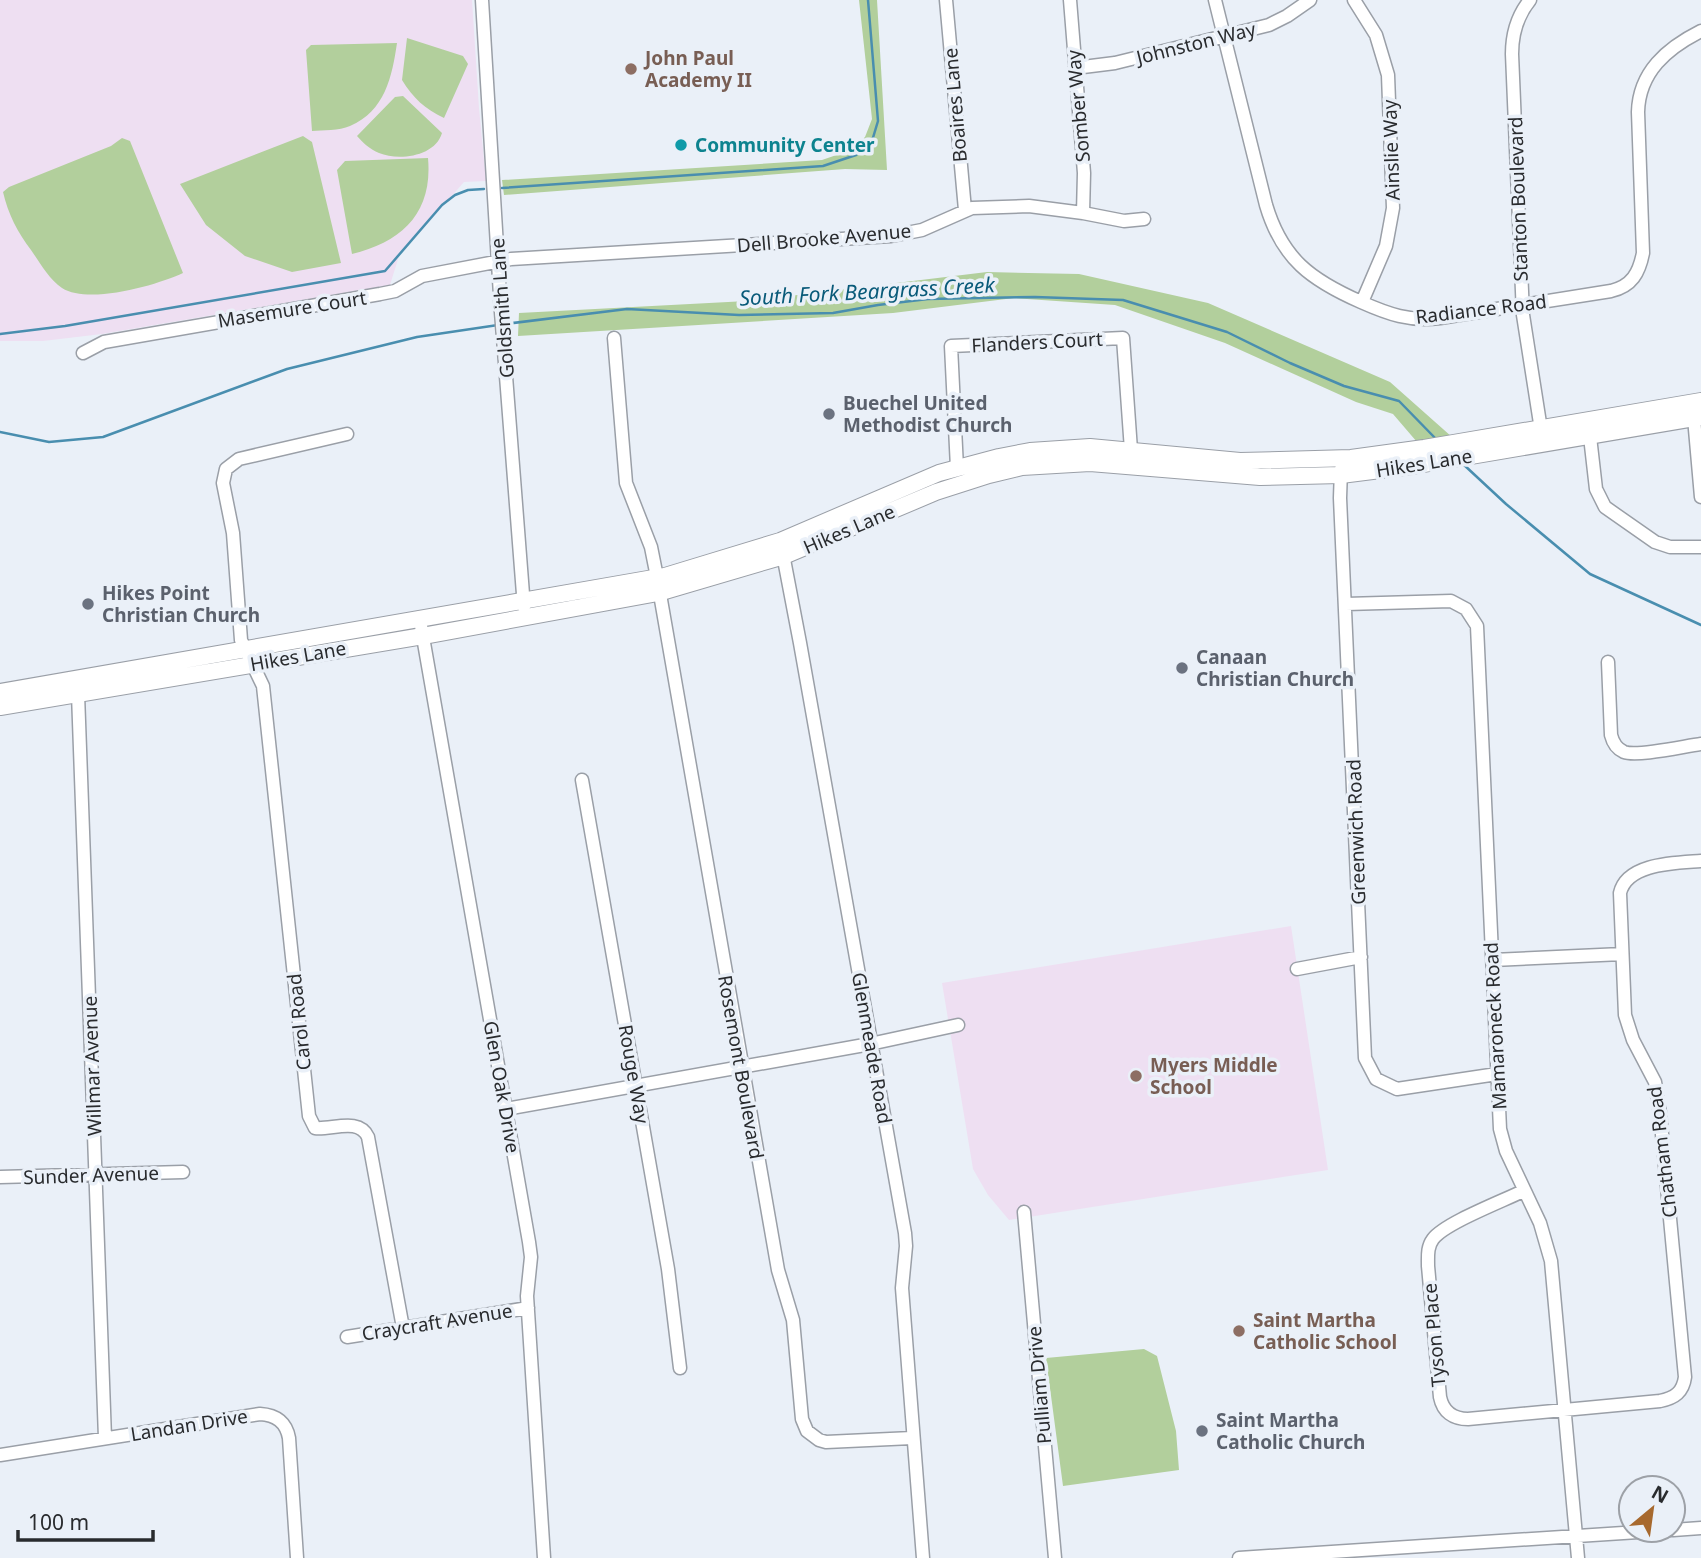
<svg xmlns="http://www.w3.org/2000/svg" width="1701" height="1558" viewBox="0 0 1701 1558" font-family="'Noto Sans',sans-serif">
	<style>
		.education { fill: #eedff2 }
		.green { fill: #b2cf9c }
		.lines { fill: none; stroke-linecap: round; stroke-linejoin: round }
		.stream { stroke: #498eaf; stroke-width: 2.5 }
		.minor-casing { stroke: #9a9fa7; stroke-width: 15 }
		.major-casing { stroke: #9a9fa7; stroke-width: 18 }
		.minor { stroke: #fff; stroke-width: 12 }
		.major { stroke: #fff; stroke-width: 16 }
		.education-dot { fill: #8d6e63; stroke: #eaf0f8; stroke-width: 2.5 }
		.culture-dot { fill: #0f9aa8; stroke: #eaf0f8; stroke-width: 2.5 }
		.worship-dot { fill: #6b7280; stroke: #eaf0f8; stroke-width: 2.5 }
		.labels { text-anchor: middle; dominant-baseline: central; stroke-width: 7; stroke-linejoin: round; paint-order: stroke }
		.street-label { font-size: 19px; fill: #292b2e; stroke: #eaf0f8 }
		.education-label { font-size: 19px; font-weight: bold; fill: #785e54; stroke: #eaf0f8; text-anchor: start }
		.culture-label { font-size: 19px; font-weight: bold; fill: #0d838f; stroke: #eaf0f8; text-anchor: start }
		.worship-label { font-size: 19px; font-weight: bold; fill: #5b616d; stroke: #eaf0f8; text-anchor: start }
		.water-label { font-size: 21px; font-style: italic; fill: #095a79; stroke: #eaf0f8 }
	</style>
	<rect width="100%" height="100%" fill="#eaf0f8"/>
	<path class="education" d="M0 0H472L479 108 486 181 464 182 399 256 390 285 102 334 43 341H0Z
		M1291 926 1328 1170 1009 1220 988 1195 973 1169 942 983Z"/>
	<path class="green" d="M859 0H877L887 170 845 169 504 195 502 180 822 160 851 150 865 137 872 119Z
		M407 38 463 56 468 64 444 118C425 109 413 98 402 80Z
		M397 43C392 77 385 111 350 126 339 131 323 130 312 131L306 50 311 45Z
		M403 96 442 133C435 157 398 161 379 153 370 149 363 143 357 136L395 97Z
		M303 136 312 142 341 263 292 272 245 256 206 225 180 184Z
		M122 138 130 141 183 273C157 285 89 305 62 288 49 279 40 263 31 250 18 233 8 214 3 192L9 187 111 146Z
		M428 158C433 213 402 242 352 254L337 170 345 161Z
		M987 272 1079 274 1208 303 1390 382 1452 437 1417 442 1393 414 1356 402 1225 343 1115 305 1014 298 893 313 518 336 519 313 747 301Z
		M1144 1349 1157 1356 1176 1431 1179 1470 1063 1486 1046 1358Z"/>
	<g class="lines">
		<path class="stream" d="M502 188 823 166 856 155 872 141 878 121 868 0
			M505 324 627 309 739 315 833 313 878 305 928 299 1035 297 1123 300 1227 332 1290 363 1344 386 1399 401 1437 440
			M0 334 65 326 385 271 442 205 455 195 468 190 484 189
			M0 432 49 442 103 437 287 369 417 337 498 325
			M1463 464 1506 504 1590 574 1701 625"/>
		<defs>
			<path id="minor" d="M482 0 501 312 524 607
				M946 0 965 210
				M1070 0 1084 173 1083 213
				M1215 0 1266 205C1282 259 1311 280 1361 302 1388 314 1410 322 1440 318L1611 291C1632 286 1639 273 1643 253L1638 112C1639 72 1667 48 1701 31
				M1354 0 1376 35 1388 75 1393 208 1386 246 1362 302
				M1530 0C1517 16 1512 33 1512 54L1523 315 1542 436
				M1075 68 1115 63 1269 25 1287 16 1310 0
				M614 338 626 483 651 547 657 577 778 1270 793 1320 802 1419 807 1431 819 1440 826 1442 912 1438
				M83 353 104 342 380 294 395 291 422 276 511 259 891 236 922 230 972 208 1029 206 1083 213 1124 221 1144 219
				M1694 418 1701 497
				M1589 428 1596 489 1605 507 1655 542 1670 547H1701
				M347 434 239 459 226 469 223 483 233 533 241 640 263 686 309 1116 315 1128C332 1130 359 1117 368 1137L403 1328
				M957 468 951 346 1123 338 1131 450
				M1341 469 1340 498 1365 1058 1376 1079 1397 1089 1497 1074
				M782 549 800 643 905 1233 906 1246 902 1288 923 1558
				M1346 604 1451 601 1466 609 1477 626 1500 1129 1506 1151 1540 1223 1551 1261 1578 1558
				M420 620 529 1242 531 1257 527 1296 544 1558
				M1608 662 1611 735C1613 743 1617 749 1624 752 1637 757 1685 746 1701 744
				M78 694 105 1438
				M582 780 668 1269 680 1368
				M1493 960 1622 954
				M1297 969 1361 957
				M506 1109 870 1044 958 1025
				M0 1177 183 1172
				M1523 1191C1503 1201 1445 1223 1433 1239 1427 1247 1428 1256 1428 1266L1440 1397C1443 1412 1453 1419 1468 1419L1660 1401C1675 1398 1683 1392 1685 1377L1660 1113 1655 1082 1633 1040 1625 1015 1620 893C1627 863 1675 863 1701 861
				M1024 1212 1055 1558
				M347 1337 528 1308
				M0 1455 260 1414C276 1415 286 1422 289 1438L297 1558
				M1673 1530 1701 1528
				M1239 1558 1669 1530"/>
			<path id="major" d="M0 692 665 576 780 541 939 473 999 457 1030 451 1090 447 1240 461 1351 458 1424 448 1701 401
				M0 707 423 636 658 593 784 556 936 492 989 475 1022 467 1090 463 1260 477 1341 475 1412 466 1701 417"/>
		</defs>
		<use href="#minor" class="minor-casing"/>
		<use href="#major" class="major-casing"/>
		<use href="#minor" class="minor"/>
		<use href="#major" class="major"/>
	</g>
	<g class="education-dot">
		<circle cx="631" cy="69" r="7"/>
		<circle cx="1136" cy="1076" r="7"/>
		<circle cx="1239" cy="1331" r="7"/>
	</g>
	<circle class="culture-dot" cx="681" cy="145" r="7"/>
	<g class="worship-dot">
		<circle cx="829" cy="414" r="7"/>
		<circle cx="88" cy="604" r="7"/>
		<circle cx="1182" cy="668" r="7"/>
		<circle cx="1202" cy="1431" r="7"/>
	</g>
	<g class="labels">
		<g class="street-label">
			<text transform="translate(1196 43) rotate(-14)">Johnston Way</text>
			<text transform="translate(955 105) rotate(-95)">Boaires Lane</text>
			<text transform="translate(1078 106) rotate(-95)">Somber Way</text>
			<text transform="translate(1391 150) rotate(-92)">Ainslie Way</text>
			<text transform="translate(1518 199) rotate(-92)">Stanton Boulevard</text>
			<text transform="translate(824 238) rotate(-5)">Dell Brooke Avenue</text>
			<text transform="translate(502 308) rotate(-94)">Goldsmith Lane</text>
			<text transform="translate(292 309) rotate(-9)">Masemure Court</text>
			<text transform="translate(1481 309) rotate(-7)">Radiance Road</text>
			<text transform="translate(1037 342) rotate(-3)">Flanders Court</text>
			<text transform="translate(1424 463) rotate(-9)">Hikes Lane</text>
			<text transform="translate(849 529) rotate(-23)">Hikes Lane</text>
			<text transform="translate(298 656) rotate(-10)">Hikes Lane</text>
			<text transform="translate(1356 832) rotate(-92)">Greenwich Road</text>
			<text transform="translate(299 1022) rotate(-96)">Carol Road</text>
			<text transform="translate(1495 1026) rotate(-93)">Mamaroneck Road</text>
			<text transform="translate(872 1048) rotate(80)">Glenmeade Road</text>
			<text transform="translate(92 1066) rotate(-92)">Willmar Avenue</text>
			<text transform="translate(741 1067) rotate(80)">Rosemont Boulevard</text>
			<text transform="translate(634 1074) rotate(80)">Rouge Way</text>
			<text transform="translate(502 1087) rotate(80)">Glen Oak Drive</text>
			<text transform="translate(1662 1152) rotate(-97)">Chatham Road</text>
			<text transform="translate(91 1175) rotate(-2)">Sunder Avenue</text>
			<text transform="translate(437 1322) rotate(-9)">Craycraft Avenue</text>
			<text transform="translate(1434 1335) rotate(-95)">Tyson Place</text>
			<text transform="translate(1039 1385) rotate(-95)">Pulliam Drive</text>
			<text transform="translate(189 1425) rotate(-9)">Landan Drive</text>
		</g>
		<g class="education-label">
			<text x="645" y="58">John Paul<tspan x="645" dy="22">Academy II</tspan></text>
			<text x="1150" y="1065">Myers Middle<tspan x="1150" dy="22">School</tspan></text>
			<text x="1253" y="1320">Saint Martha<tspan x="1253" dy="22">Catholic School</tspan></text>
		</g>
		<g class="culture-label">
			<text x="695" y="145">Community Center</text>
		</g>
		<g class="worship-label">
			<text x="843" y="403">Buechel United<tspan x="843" dy="22">Methodist Church</tspan></text>
			<text x="102" y="593">Hikes Point<tspan x="102" dy="22">Christian Church</tspan></text>
			<text x="1196" y="657">Canaan<tspan x="1196" dy="22">Christian Church</tspan></text>
			<text x="1216" y="1420">Saint Martha<tspan x="1216" dy="22">Catholic Church</tspan></text>
		</g>
		<g class="water-label">
			<text transform="translate(867 291) rotate(-3)">South Fork Beargrass Creek</text>
		</g>
	</g>
	<g transform="translate(1652 1509) rotate(29)"><circle r="33" fill="#eaf0f8" stroke="#9da1a7" stroke-width="2"/>
	<path d="M0-5L12 26L0 18L-12 26Z" fill="#a7692e"/>
	<text y="-10" font-size="19" font-weight="bold" text-anchor="middle" fill="#292b2e">N</text>
	</g>
	<path d="M18 1530v10h135v-10" fill="none" stroke="#292b2e" stroke-width="3.5"/>
	<text x="28" y="1530" font-size="21" fill="#292b2e" stroke="#eaf0f8" stroke-width="5" paint-order="stroke">100 m</text>
</svg>
